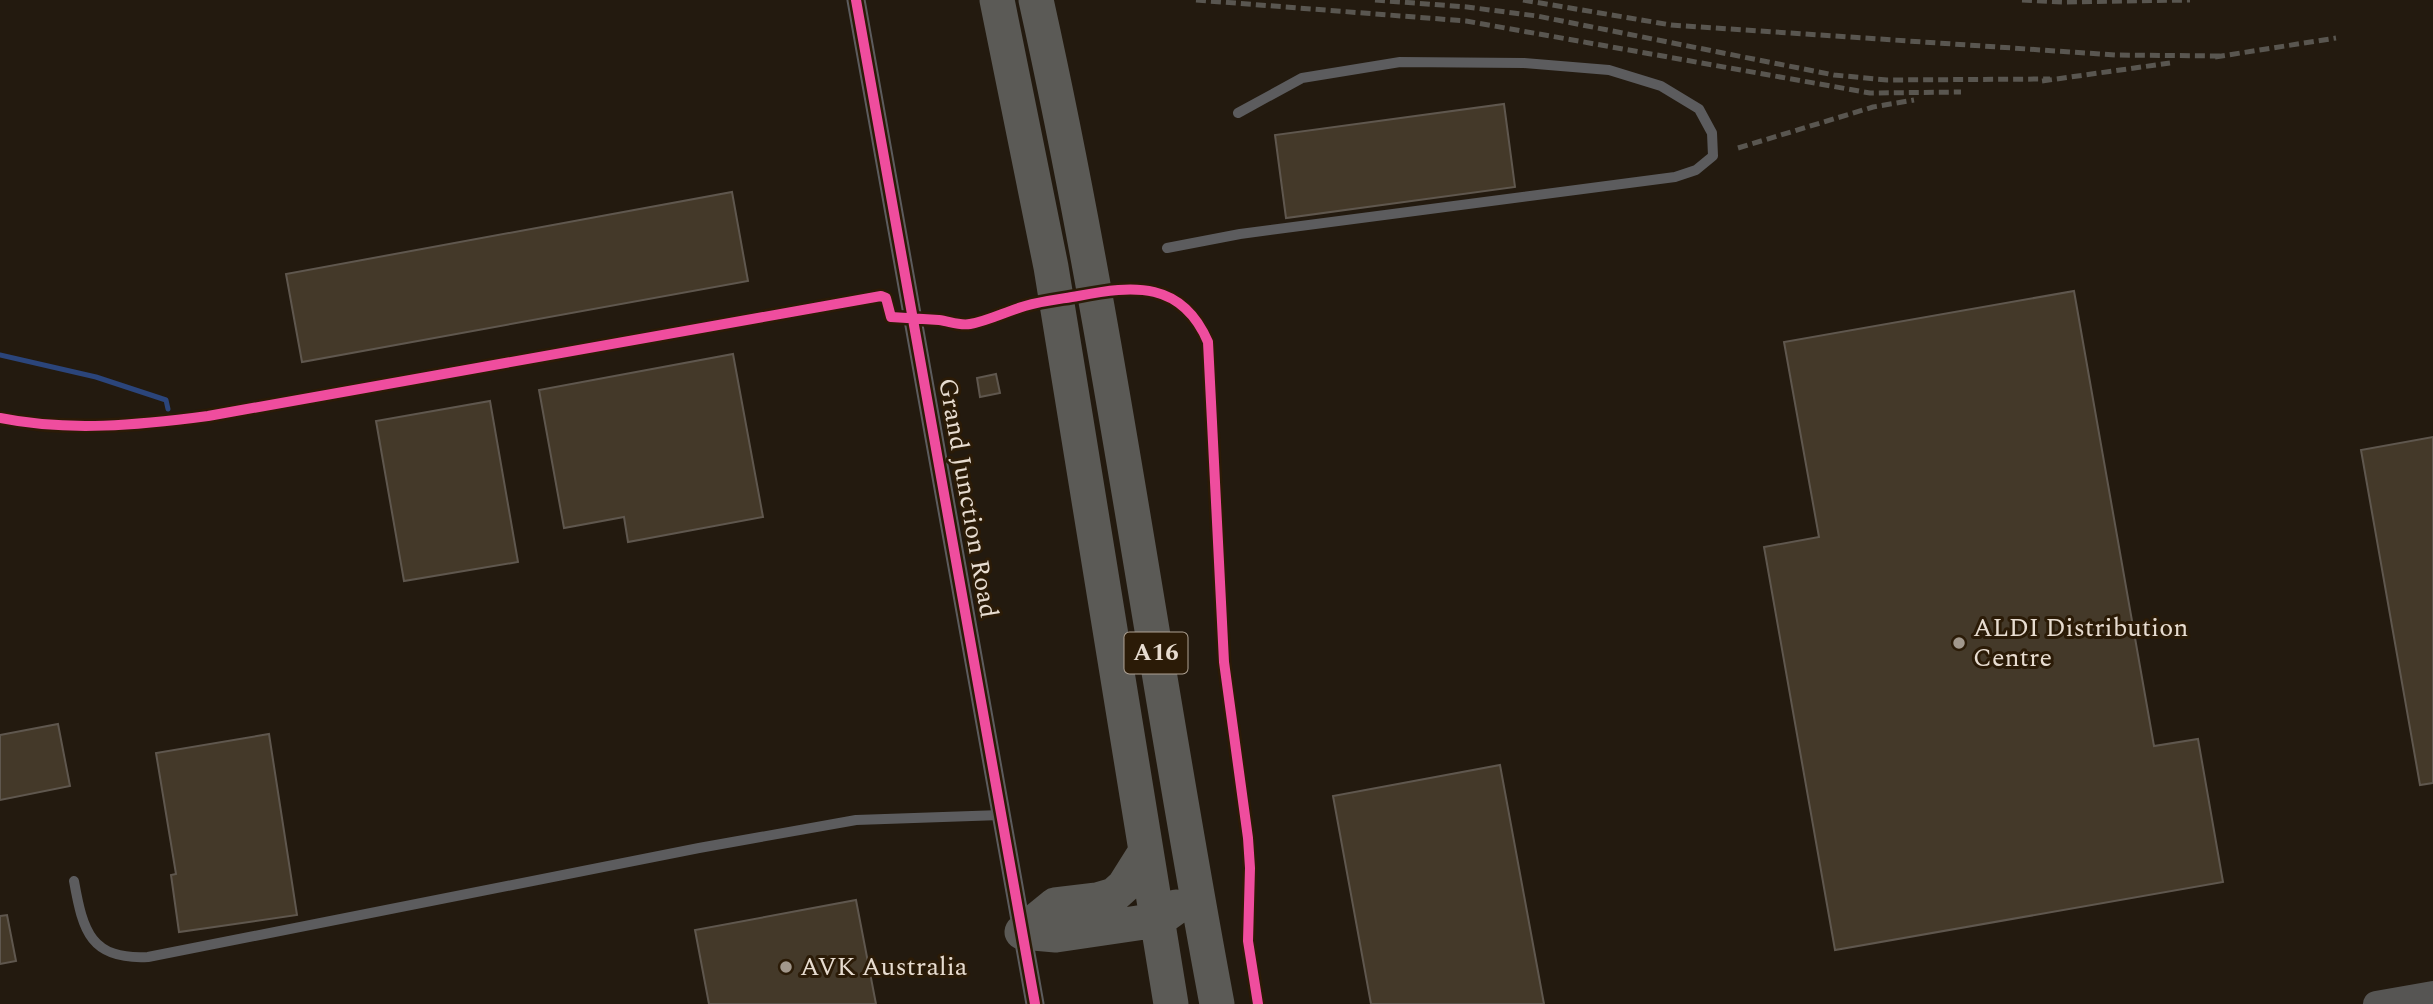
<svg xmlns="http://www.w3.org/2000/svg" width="2433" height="1004" viewBox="0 0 2433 1004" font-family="Spectral,serif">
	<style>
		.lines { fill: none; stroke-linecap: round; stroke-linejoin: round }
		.stream { stroke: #2b457b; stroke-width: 5 }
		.building { fill: #443929; stroke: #5f574e; stroke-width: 2 }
		.lane { stroke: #5c5c5e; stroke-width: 10 }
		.street { stroke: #5c5c5e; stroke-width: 19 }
		.secondary { stroke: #565553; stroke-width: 26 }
		.highway { stroke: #5b5a56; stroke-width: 35 }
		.rail { stroke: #595650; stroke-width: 5; stroke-dasharray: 10 5; stroke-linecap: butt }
		.cycleway-casing { stroke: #2b1b07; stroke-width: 15 }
		.cycleway { stroke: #ef4d9e; stroke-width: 10 }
		.poi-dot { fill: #a2988c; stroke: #2b1b07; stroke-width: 2.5 }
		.labels { text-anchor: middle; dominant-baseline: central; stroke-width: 6; stroke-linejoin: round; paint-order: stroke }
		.shield { fill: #2b1b07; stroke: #afa294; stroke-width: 2 }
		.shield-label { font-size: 24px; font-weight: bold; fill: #e7dcd0 }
		.street-label { font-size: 26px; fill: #e7dcd0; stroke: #2b1b07 }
		.poi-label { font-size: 26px; fill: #e7dcd0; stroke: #2b1b07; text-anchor: start }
	</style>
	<rect width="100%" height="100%" fill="#231a0f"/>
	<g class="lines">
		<path class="stream" d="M0 355 96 377 166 400 168 409"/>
	</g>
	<path class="building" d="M1504 104 1515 187 1286 218 1275 135Z
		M732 192 748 281 302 362 286 274Z
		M2074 291 2154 746 2198 739 2223 882 1835 950 1764 547 1819 537 1784 342Z
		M733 354 763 517 628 542 624 517 564 528 539 390Z
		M996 374 1000 393 980 397 977 378Z
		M490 401 518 562 404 581 376 421Z
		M2433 437V783L2420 785 2361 450Z
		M58 724 70 786 0 800V735Z
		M269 734 297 915 179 932 171 875 176 874 156 753Z
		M1500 765 1544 1004H1371L1333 796Z
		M856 900 876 1004H709L695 930Z
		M7 915 16 961 0 964V916Z"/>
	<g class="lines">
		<path class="lane" d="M1167 248 1240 234 1675 177 1696 170 1713 156 1712 133 1699 109 1661 86 1609 70 1524 63 1400 62 1302 78 1238 113
			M74 881C83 932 91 960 148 957L699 848 856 820 1001 815"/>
		<path class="street" d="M856 0 1035 1004"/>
		<path class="secondary" d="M2376 1004 2433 994"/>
		<path class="highway" d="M997 0 1051 267 1171 1004
			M1036 0C1110 332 1154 670 1217 1004
			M1022 932 1056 935 1158 920 1176 907
			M1022 932 1055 905 1097 900 1114 895 1124 886 1146 851"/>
		<path class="rail" d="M1196 0 1466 21 1870 93 1961 92
			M1375 0 1467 7 1537 16 1834 75 1887 80 2050 79
			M1523 0 1671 25 2116 55 2223 56
			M2022 0 2062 2 2190 0
			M2215 57 2336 38
			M2042 81 2170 63
			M1738 148 1873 107 1914 100"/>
		<defs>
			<path id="cycleway" d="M856 0 1035 1004
				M0 418C68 432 140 425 208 416L881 296 886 298 891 317C907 318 923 319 939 320 949 321 959 326 970 324 988 321 1007 311 1025 306 1042 301 1061 299 1078 296 1134 285 1182 281 1208 342L1224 662 1248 838 1250 868 1248 941 1258 1004"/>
		</defs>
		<use href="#cycleway" class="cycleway-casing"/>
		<use href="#cycleway" class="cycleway"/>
	</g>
	<g class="poi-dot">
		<circle cx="1959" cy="643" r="7"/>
		<circle cx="786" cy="967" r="7"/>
	</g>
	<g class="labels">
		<rect class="shield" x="1124.5" y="632.5" width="63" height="41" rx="5"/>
		<g class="shield-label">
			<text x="1156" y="653">A16</text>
		</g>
		<g class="street-label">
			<text transform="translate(968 498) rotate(80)">Grand Junction Road</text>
		</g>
		<g class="poi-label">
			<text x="1973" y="628">ALDI Distribution<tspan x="1973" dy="30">Centre</tspan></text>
			<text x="800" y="967">AVK Australia</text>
		</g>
	</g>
</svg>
